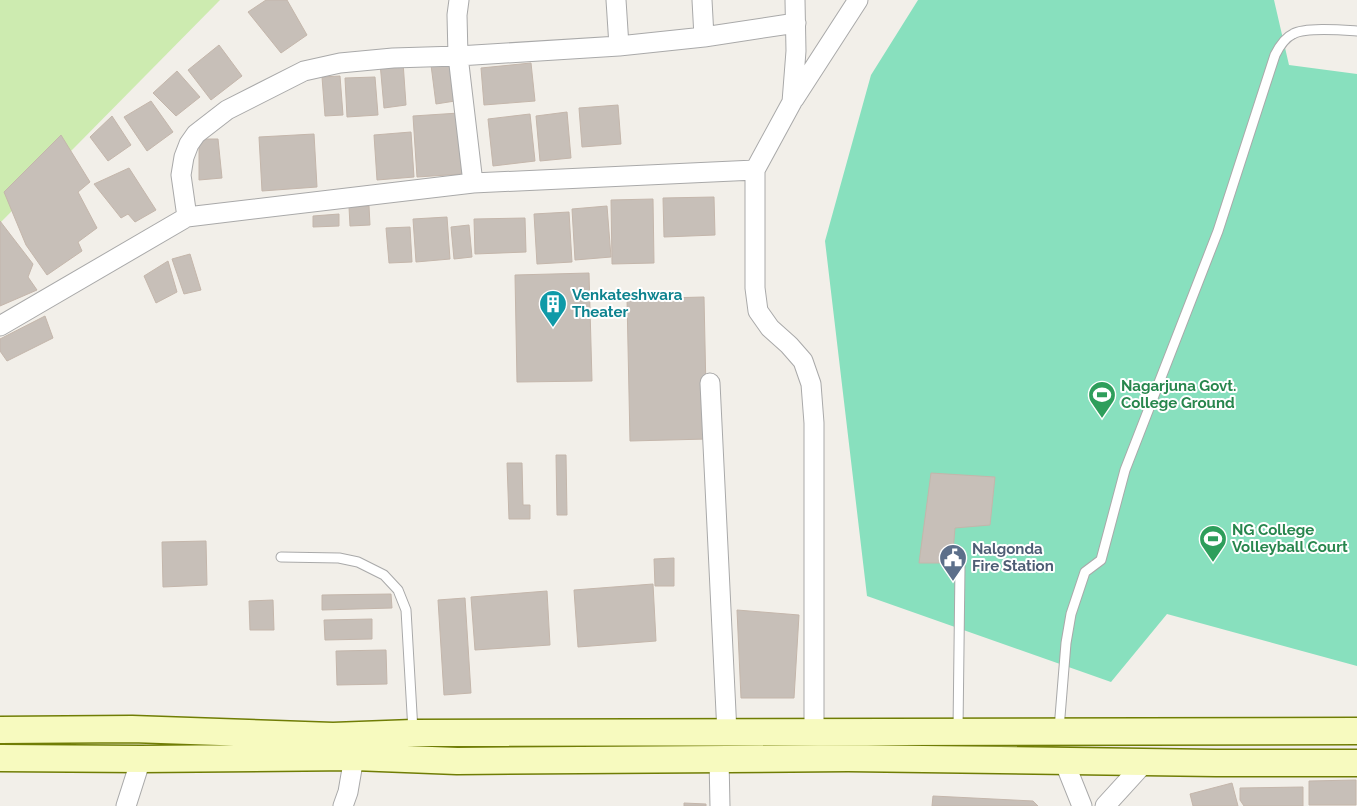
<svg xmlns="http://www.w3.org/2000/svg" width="1357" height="806" viewBox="0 0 1357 806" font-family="Raleway,sans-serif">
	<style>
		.grass { fill: #cdebb0 }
		.pitch { fill: #88e0be }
		.building { fill: #c7bfb8; stroke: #c4b6ab }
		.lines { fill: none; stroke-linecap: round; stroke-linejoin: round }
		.lane-casing { stroke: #a9a9a9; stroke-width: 11 }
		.street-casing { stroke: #a9a9a9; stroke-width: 21 }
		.secondary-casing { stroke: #707d05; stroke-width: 29 }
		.lane { stroke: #fff; stroke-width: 9 }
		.street { stroke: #fff; stroke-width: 19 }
		.secondary { stroke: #f7fabf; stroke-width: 26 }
		.labels { text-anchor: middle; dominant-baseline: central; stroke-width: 4; stroke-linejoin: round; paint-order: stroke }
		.culture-label { font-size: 15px; font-weight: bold; fill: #0d838f; stroke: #fff; text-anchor: start }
		.leisure-label { font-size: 15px; font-weight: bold; fill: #27864d; stroke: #fff; text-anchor: start }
		.service-label { font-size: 15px; font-weight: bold; fill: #4e5e75; stroke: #fff; text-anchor: start }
	</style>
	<rect width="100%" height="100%" fill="#f2efe9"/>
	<path class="grass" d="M0 0H220L0 223Z"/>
	<path class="pitch" d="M918 0H1274L1289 65 1357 74V666L1167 614 1111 682 867 596 825 241 871 75Z"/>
	<path class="building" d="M266 0H287L307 35 281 53 248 12Z
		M219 45 242 76 211 100 188 70Z
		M403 62 406 105 384 108 380 63Z
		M531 63 535 101 484 105 481 68Z
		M431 65H451L455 101 436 104Z
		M177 71 200 97 176 116 153 93Z
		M340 76 343 115 325 116 322 77Z
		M375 77 378 115 347 117 345 78Z
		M151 101 173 132 147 151 124 117Z
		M618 105 621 144 582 147 579 108Z
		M567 112 571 158 540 161 536 116Z
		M459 113 463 174 417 177 413 116Z
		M530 114 535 161 493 166 488 119Z
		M112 116 131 145 108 161 90 137Z
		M411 132 414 177 377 180 374 135Z
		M314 134 317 187 262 191 259 137Z
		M61 135 90 182 78 192 97 228 78 242 82 251 47 275 26 245 4 192Z
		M199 139H218L222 178 199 180Z
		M129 168 156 210 135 222 128 214 121 218 94 184Z
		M714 197 715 235 664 237 663 198Z
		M653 199 654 263 612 264 611 200Z
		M369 206 370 225 350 226 349 207Z
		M607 206 611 257 575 260 572 209Z
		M569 212 572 262 537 264 534 214Z
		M339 214V226L313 227V216Z
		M447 217 450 259 416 262 413 219Z
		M525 218 526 252 475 254 474 219Z
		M0 221 33 264 28 277 37 290 0 306Z
		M469 225 472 257 454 259 451 227Z
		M410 227 412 262 389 263 386 228Z
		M190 254 201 290 184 294 172 259Z
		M168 261 177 292 156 303 144 276Z
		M589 273 592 381 517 382 515 275Z
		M704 297 707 439 630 441 627 299Z
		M45 316 53 338 7 361 0 351V339Z
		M556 455H566L567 515H557Z
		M507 463H522L523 505H530V519H509Z
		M931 473 995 477 990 525 955 528 952 563H919Z
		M206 541 207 585 163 587 162 542Z
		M674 558V586H655L654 559Z
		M653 584 656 641 578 647 574 590Z
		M547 591 550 645 475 650 471 597Z
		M391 594 392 608 322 610V595Z
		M465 598 471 693 444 695 438 600Z
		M273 600 274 630H250L249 601Z
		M737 610 799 615 794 698H741Z
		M372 619V639L325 640 324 620Z
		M386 650 387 684 337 685 336 651Z
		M1356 780V805H1309V781Z
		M1232 783 1238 806H1193L1190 794Z
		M1303 787V806H1244L1240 800V788Z
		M933 796 1033 801 1038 806H932Z
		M684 803 706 804V806H684Z"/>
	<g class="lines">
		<defs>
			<path id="lane" d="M281 557 339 558 358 562 384 575 398 590 406 610 413 731
				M958 729 960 567
				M1059 729 1066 643 1071 614 1085 572 1101 560 1125 470 1218 231 1275 55C1279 47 1284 38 1293 34 1305 27 1342 30 1357 31"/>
			<path id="street" d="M459 0 457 15 458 56 473 183
				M616 0 619 46
				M702 0 704 37
				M794 99 858 0
				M755 170V288L758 311 770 328 789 345 803 361 811 384 814 423V733
				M187 217 181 175 184 157 189 144 196 134 227 110 304 71 340 63 393 58 458 56 619 46 704 37 796 23
				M0 326 187 217 473 183 755 170 792 102 796 51 795 0
				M710 383 727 733
				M719 759 720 806
				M1064 761 1082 806
				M126 806 141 759
				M343 806 348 792 354 757
				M1105 806 1146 761"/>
			<path id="secondary" d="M0 730 132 729 333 736 413 733 1357 731
				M0 758 141 759 354 757 457 761 848 758 1216 763H1357"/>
		</defs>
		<use href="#lane" class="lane-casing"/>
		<use href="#street" class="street-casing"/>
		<use href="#secondary" class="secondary-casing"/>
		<use href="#lane" class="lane"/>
		<use href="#street" class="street"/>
		<use href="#secondary" class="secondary"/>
	</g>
	<defs>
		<symbol id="building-pin" viewBox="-11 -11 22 30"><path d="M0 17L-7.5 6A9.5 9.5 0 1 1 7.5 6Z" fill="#0f9aa8" stroke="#fff"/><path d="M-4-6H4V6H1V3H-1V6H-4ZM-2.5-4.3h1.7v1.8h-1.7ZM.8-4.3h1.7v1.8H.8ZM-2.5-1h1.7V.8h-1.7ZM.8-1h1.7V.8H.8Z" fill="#fff"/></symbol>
		<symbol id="stadium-pin" viewBox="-11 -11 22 30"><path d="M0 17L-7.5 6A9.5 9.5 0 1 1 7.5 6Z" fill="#2e9e5b" stroke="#fff"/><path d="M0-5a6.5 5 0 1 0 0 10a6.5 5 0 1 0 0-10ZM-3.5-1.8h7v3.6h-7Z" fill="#fff"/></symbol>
		<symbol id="civic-pin" viewBox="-11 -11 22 30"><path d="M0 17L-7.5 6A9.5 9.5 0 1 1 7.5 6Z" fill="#5c6f8a" stroke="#fff"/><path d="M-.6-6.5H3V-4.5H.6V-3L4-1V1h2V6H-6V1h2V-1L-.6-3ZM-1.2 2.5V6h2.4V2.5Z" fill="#fff"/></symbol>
	</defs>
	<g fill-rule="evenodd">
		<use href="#building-pin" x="537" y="288" width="32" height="43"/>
		<use href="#stadium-pin" x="1086" y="379" width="32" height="43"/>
		<use href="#stadium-pin" x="1197" y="523" width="32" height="43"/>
		<use href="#civic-pin" x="937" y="542" width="32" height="43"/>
	</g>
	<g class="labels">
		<g class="culture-label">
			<text x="572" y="295">Venkateshwara<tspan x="572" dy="17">Theater</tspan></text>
		</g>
		<g class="leisure-label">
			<text x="1121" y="386">Nagarjuna Govt.<tspan x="1121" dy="17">College Ground</tspan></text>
			<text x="1232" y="530">NG College<tspan x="1232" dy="17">Volleyball Court</tspan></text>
		</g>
		<g class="service-label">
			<text x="972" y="549">Nalgonda<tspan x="972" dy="17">Fire Station</tspan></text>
		</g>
	</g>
</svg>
